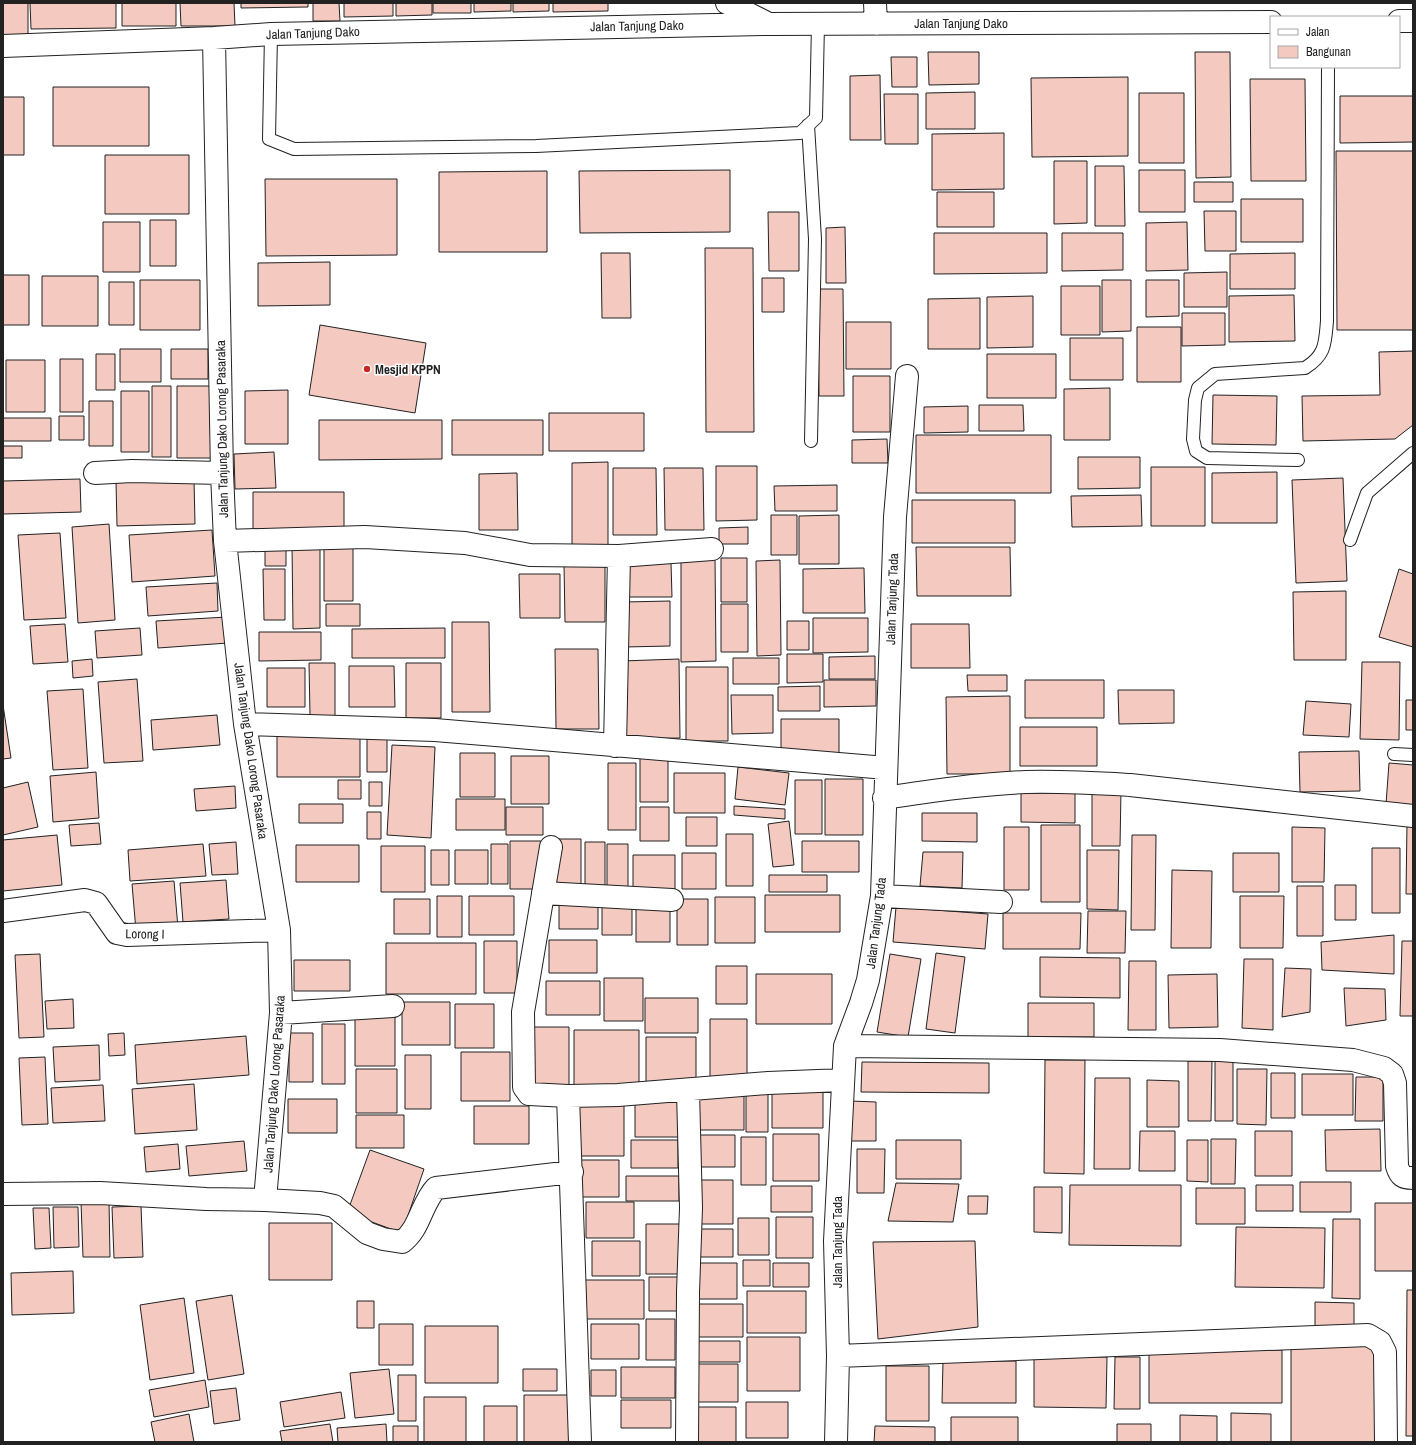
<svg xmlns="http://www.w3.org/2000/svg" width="1416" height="1445" viewBox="0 0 1416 1445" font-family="'Archivo Narrow',sans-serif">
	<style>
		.building { fill: #f3c9c0; stroke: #222 }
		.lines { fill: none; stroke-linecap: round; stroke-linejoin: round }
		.service-casing { stroke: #222; stroke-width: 14 }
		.minor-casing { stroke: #222; stroke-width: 24 }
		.service { stroke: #fff; stroke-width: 12 }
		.minor { stroke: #fff; stroke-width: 22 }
		.poi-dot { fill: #c62828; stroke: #fff; stroke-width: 1.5 }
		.labels { text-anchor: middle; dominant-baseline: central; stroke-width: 3; stroke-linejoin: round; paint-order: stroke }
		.street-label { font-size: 13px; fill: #222; stroke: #fff }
		.poi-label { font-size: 13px; font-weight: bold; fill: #222; stroke: #fff; text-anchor: start }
	</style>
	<rect width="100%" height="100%" fill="#fff"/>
	<path class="building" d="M3 3H28V37H3Z
		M30 3H116V28L31 29Z
		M122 3H176V26H122Z
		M180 3H234L235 26H181Z
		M241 3H308V7L241 8Z
		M313 3H339L340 21H313Z
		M344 3H393V16L344 17Z
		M396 3H432V15L396 16Z
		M433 3H471V13H433Z
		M474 3H511V11L474 12Z
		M513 3H549V11L513 12Z
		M553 3H608V11L553 12Z
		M928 52H979V84L929 85Z
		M1195 52H1230L1231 177 1196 178Z
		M891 57H917V87H892Z
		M880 75 881 140H850V76Z
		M1128 77V156L1032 157 1031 78Z
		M1250 79H1305L1306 181H1251Z
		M53 87H149V146H53Z
		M975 92V129H926V93Z
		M1139 93H1184V163H1139Z
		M884 94H918V144H885Z
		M1340 96H1413V142L1340 143Z
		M3 97H24V155H3Z
		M1004 133V189L932 190V134Z
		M1336 151H1413V330H1337Z
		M105 155H189V214H105Z
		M1054 161H1087V223L1054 224Z
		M1095 166H1124L1125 226H1095Z
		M730 170V232L580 233 579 171Z
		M1139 170H1185V212H1139Z
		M547 171V252H439V172Z
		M265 179H397V255L266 256Z
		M1194 182H1233V202H1194Z
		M937 192H994V227H937Z
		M1241 199H1303V242H1241Z
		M1204 211H1236V251H1205Z
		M768 212H799V271H769Z
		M150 220H176V266H150Z
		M103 222H140V272H103Z
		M1187 222 1188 270 1146 271V223Z
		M845 227 846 283H826V228Z
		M934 233H1047V273L934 274Z
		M1062 233H1123V270L1062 271Z
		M705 248H753L754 432H706Z
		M601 253H630L631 318H602Z
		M1295 253V289H1230V254Z
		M330 262V305L258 306V263Z
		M1227 272V307H1184V273Z
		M3 275H29V325H3Z
		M42 276H98V326H42Z
		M762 278H784V312H762Z
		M140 280H200V330H140Z
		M1102 280H1131V331L1102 332Z
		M1146 280H1179V316L1146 317Z
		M109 282H134V325H109Z
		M1061 286H1100V335H1061Z
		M818 289H843L844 396H819Z
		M1294 295 1295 341 1229 342V296Z
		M1033 296V347L987 348V297Z
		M980 298V349H928V299Z
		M1182 313H1225V345L1182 346Z
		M846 322H891V369H846Z
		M320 325 426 343 415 413 309 395Z
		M1137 327H1181V382H1137Z
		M1070 338H1123V380H1070Z
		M120 349H161V382H120Z
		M171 349H208V379H171Z
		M1413 351V425L1395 439 1303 441 1302 396 1380 395 1379 352Z
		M96 354H115V390H96Z
		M987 354H1056V398H987Z
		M60 359H83V412H60Z
		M6 360H45V412H6Z
		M853 376H890V432H853Z
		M152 386H171V457H152Z
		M177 386H214V458H177Z
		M1110 388V440H1064V389Z
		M288 390V444H245V391Z
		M121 391H149V452H121Z
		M1213 395 1277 396 1276 445 1212 444Z
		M89 401H113V446H89Z
		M979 405H1023L1024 431H979Z
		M968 406V432L924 433V407Z
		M549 413H644V451H549Z
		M59 416H84V440H59Z
		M3 418H51V441H3Z
		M319 420H442V459L319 460Z
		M452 420H543V455H452Z
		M916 435H1051V493H916Z
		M887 439 888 463H852V440Z
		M3 446H22V458H3Z
		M274 452 276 488 235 489 234 454Z
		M1078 457H1140V488L1078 489Z
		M608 462V548H572V463Z
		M716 466H757V520L716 521Z
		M1151 467H1205V526H1151Z
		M613 468H656L657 535H613Z
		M664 468H703L704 530H665Z
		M1277 472V523H1212V473Z
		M517 473 518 530H479V474Z
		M1343 478 1347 581 1296 583 1292 480Z
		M80 479 81 512 3 514V481Z
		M194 480 195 524 117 526 116 482Z
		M837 485V511H775L774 486Z
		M253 492H344V529H253Z
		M1141 495 1142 526 1072 527 1071 496Z
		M912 500H1015V543H912Z
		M771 515H797V555H771Z
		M839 515V564H799V516Z
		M109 524 115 620 78 623 72 527Z
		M748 527V544H719V528Z
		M212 530 215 576 132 582 129 535Z
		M60 533 66 618 24 620 18 535Z
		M292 544H320V628L293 629Z
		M265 546H286V566H265Z
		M324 547H353V601H324Z
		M916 547H1010L1011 596H917Z
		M681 558H715L716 661 681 662Z
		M721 558H747V602H721Z
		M780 560 781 655 757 656 756 561Z
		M625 563H671L672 597H625Z
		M564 564H605V622H565Z
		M864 568 865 613H803V569Z
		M263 569H285V620H264Z
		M1399 569 1413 574V647L1379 637Z
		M519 574H560V618H520Z
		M217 583 218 611 148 616 146 587Z
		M1346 591V660H1294L1293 592Z
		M670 601V646L624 647V602Z
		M326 604H360V626H326Z
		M721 604H748V652H721Z
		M227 617 228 643 158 648 156 621Z
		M813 618H868V652L813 653Z
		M787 621H809V650H787Z
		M452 622H489L490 712H452Z
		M65 624 68 662 33 664 30 626Z
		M911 624H969L970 668H911Z
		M140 628 142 655 97 658 95 631Z
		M445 628V658H352V629Z
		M259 632H321V660L259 661Z
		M555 649H598L599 729H556Z
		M787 654H823V682L787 683Z
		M875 656V679H829V657Z
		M733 658H779V684H733Z
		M92 659 93 676 73 678 72 661Z
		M679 659 680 738 623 739 621 661Z
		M1362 662H1400L1399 740 1360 739Z
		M309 663H335V716H310Z
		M406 663H441V718H406Z
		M349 666H394L395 707H349Z
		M686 667H728V741H686Z
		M267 668H305V707H267Z
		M967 675H1007V691H968Z
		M137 679 143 761 104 763 98 682Z
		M824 680H876V706L824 707Z
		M1025 680H1104V718H1025Z
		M820 686V711H778V687Z
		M83 689 88 768 53 770 47 691Z
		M1118 690H1174V723L1119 724Z
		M731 695H773V733L732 734Z
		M1010 696V774H947L946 697Z
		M1406 700H1413V730H1406Z
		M1306 701 1351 704 1349 737 1303 735Z
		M3 705 11 758 3 759Z
		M217 715 220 745 153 750 151 720Z
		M781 719H839V753H781Z
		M1020 727H1097V766H1020Z
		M277 732H360V777H277Z
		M367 735H387V772H367Z
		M392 745 435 747 431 838 387 835Z
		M1359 751 1360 791 1300 792 1299 752Z
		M460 753H495V797H460Z
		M511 756H549V804H511Z
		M640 757H668V802H640Z
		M608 763H636V830H608Z
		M1389 763 1413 765V806L1386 804Z
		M738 767 789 773 785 805 735 799Z
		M96 772 99 818 53 822 50 776Z
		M674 773H725V813H674Z
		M825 779H863V835H825Z
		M338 780H361V799H338Z
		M795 780H822V834H795Z
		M28 782 38 827 3 835V788Z
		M369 782H382V806H369Z
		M235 786 236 808 196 811 194 789Z
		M1092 790H1121L1120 846H1092Z
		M1021 793H1075V823L1021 822Z
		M456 799H505V830H456Z
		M299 804H343V823H299Z
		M734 806 785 809V819L734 815Z
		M506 807H543V835H506Z
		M640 807H669V841H640Z
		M367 812H381V839H367Z
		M922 813H977V842L922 841Z
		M686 817H717V846H686Z
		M789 821 794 865 773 867 768 824Z
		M99 823 101 844 71 846 69 825Z
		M1407 823H1413V894H1406Z
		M1041 825H1080V902H1041Z
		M1004 827H1029V890H1004Z
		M1292 827 1325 828 1324 882H1292Z
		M726 834H753V886H726Z
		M57 835 62 885 3 891V840Z
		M1132 835H1156L1155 930H1131Z
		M553 839H581V884H553Z
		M510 841H541V889H510Z
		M802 841H859V872H802Z
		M236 842 238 874 212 875 209 844Z
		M585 842H605V892H585Z
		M203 844 206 876 130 881 128 850Z
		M491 844H508V884H491Z
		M607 844H628V892H607Z
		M296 845H359V882H296Z
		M381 846H425V892H381Z
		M1372 848H1400V913H1372Z
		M431 850H449V885H431Z
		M455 850H488V884H455Z
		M1087 850H1119L1118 910 1087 909Z
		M923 852H963L962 888 920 886Z
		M682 853H716V889H682Z
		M1233 853H1279V892H1233Z
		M633 855H675V896H633Z
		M1172 870 1212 871 1211 948H1171Z
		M769 875H827V892H769Z
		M226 880 229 919 183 922 180 883Z
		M174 881 178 928 136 931 132 884Z
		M1335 885H1356V920H1335Z
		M1297 886H1323V936H1297Z
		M765 895H840V932H765Z
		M437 896H462V937H437Z
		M469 896H514V935H469Z
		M1240 896H1284L1283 948H1240Z
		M715 897H755V943H715Z
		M559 898H598V929H559Z
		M394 899H430V934H394Z
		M677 899H708V945H677Z
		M602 902H632V935H602Z
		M636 903H670V942H636Z
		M896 907 988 914 985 949 893 942Z
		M1088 911H1126L1125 953H1087Z
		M1003 913H1081L1080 949H1003Z
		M1394 935V974L1322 970 1321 942Z
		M549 940H597V973H549Z
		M484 941H517V993H484Z
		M1402 941H1413V1016H1400Z
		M386 943H476V994H386Z
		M936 953 965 957 955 1033 926 1029Z
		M40 954 44 1037 19 1038 15 955Z
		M890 954 921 959 908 1037 877 1032Z
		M1040 957 1120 958V998L1040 997Z
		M1244 959H1273V1030L1242 1028Z
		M294 960H350V991H294Z
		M1129 961H1156V1030H1128Z
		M716 966H747V1004H716Z
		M1285 968 1311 969 1310 1012 1282 1017Z
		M756 974H832V1024H756Z
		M1217 974 1218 1027 1169 1028 1168 975Z
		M604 978H643V1021H604Z
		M546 981H600V1015H546Z
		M1344 988 1385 989 1386 1020 1346 1026Z
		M645 998H698V1033H645Z
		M73 999 74 1028 47 1029 45 1001Z
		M402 1002H450V1045H402Z
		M1028 1003H1094V1037H1028Z
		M455 1004H494V1048H455Z
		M355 1014H395V1066H355Z
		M710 1019H747V1078H710Z
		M322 1024H345V1084H322Z
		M526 1027H569V1089H526Z
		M574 1030H639V1085H574Z
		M124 1033 125 1055 109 1056 108 1034Z
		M289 1033H313V1082H289Z
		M246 1036 249 1075 137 1084 135 1045Z
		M646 1037H696V1084H646Z
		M99 1045 100 1080 55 1082 53 1047Z
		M461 1052H510V1101H461Z
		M405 1055H431V1109H405Z
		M1215 1056H1233V1121H1215Z
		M45 1057 48 1124 22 1125 19 1058Z
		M1045 1060H1085L1084 1174 1044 1173Z
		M1188 1061H1212L1211 1121H1188Z
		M862 1062 989 1063V1093L861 1092Z
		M356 1069H397V1113H356Z
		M1237 1069H1267L1266 1125 1237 1124Z
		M1271 1073H1295V1118H1271Z
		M1302 1074H1353V1115H1302Z
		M1356 1077H1383V1121H1355Z
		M1095 1078H1130V1169H1094Z
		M1147 1080 1179 1081V1127H1147Z
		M194 1084 197 1130 135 1134 132 1089Z
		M103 1085 105 1121 53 1123 51 1088Z
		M772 1085H823V1128H772Z
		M746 1089H768V1132H746Z
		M694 1093H744V1130H694Z
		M288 1099H337V1133H288Z
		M574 1099H624V1156H574Z
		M635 1101H680V1137H635Z
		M851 1101 876 1102V1141H851Z
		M474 1106H529V1144H474Z
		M356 1115H404V1148H356Z
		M1380 1129 1381 1171H1326L1325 1130Z
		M1140 1131H1175V1171H1139Z
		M1255 1131H1292V1176H1255Z
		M773 1134H819V1181H773Z
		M696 1135H735V1167H696Z
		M741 1137H766V1185H741Z
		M1211 1139H1236L1235 1184H1211Z
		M631 1140H678V1168H631Z
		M896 1140H961V1179H896Z
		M1187 1140H1208V1182L1187 1181Z
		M244 1141 247 1171 189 1176 186 1146Z
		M178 1144 180 1169 146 1172 144 1147Z
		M857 1149H885L884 1193H857Z
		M370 1150 424 1169 402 1233 347 1213Z
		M580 1160H619V1197H580Z
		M626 1176H679V1201H626Z
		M697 1180H733V1224H697Z
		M1300 1182H1351V1212H1300Z
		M896 1183 959 1184 953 1222 888 1221Z
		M1070 1185H1181V1246L1069 1245Z
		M1256 1185H1293V1211H1256Z
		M771 1186H812V1212H771Z
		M1034 1187H1062V1233L1034 1232Z
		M1196 1188H1245V1224H1196Z
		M968 1196H988L987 1214H968Z
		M109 1201 110 1257H83L81 1202Z
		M586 1202H634V1238H586Z
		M1375 1203H1413V1271H1375Z
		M141 1206 143 1257 114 1258 112 1207Z
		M53 1207H78L79 1247 54 1248Z
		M33 1208H49L51 1248 35 1249Z
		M776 1217H813V1258H776Z
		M738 1218H769V1255H738Z
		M1333 1219H1360V1299L1332 1298Z
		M269 1223H332V1280H269Z
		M646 1224H683V1274H646Z
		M1236 1227 1325 1228 1324 1288 1235 1287Z
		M692 1229H733V1257H692Z
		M592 1241H640V1276H592Z
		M975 1241 978 1327 878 1339 873 1242Z
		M743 1260H770V1286H743Z
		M693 1263H737V1299H693Z
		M773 1263H809V1287H773Z
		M73 1271 74 1313 12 1315 11 1273Z
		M649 1277H678V1311H649Z
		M584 1280H644V1319H584Z
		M1407 1290H1413V1436H1406Z
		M747 1291H806V1333H747Z
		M232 1295 244 1374 208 1380 196 1301Z
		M184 1298 194 1373 150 1380 140 1305Z
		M357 1301H374V1328H357Z
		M1315 1302 1354 1303V1327H1315Z
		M690 1304H743V1337H690Z
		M646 1319H675V1360H646Z
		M379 1324H413V1365H379Z
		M591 1324H639V1359H591Z
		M425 1326H498V1383H425Z
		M747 1337H800V1391H747Z
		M690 1341H740V1362H690Z
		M1291 1344H1377V1442H1291Z
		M1149 1349 1282 1350V1403H1149Z
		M1034 1356 1107 1357 1106 1408 1034 1407Z
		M1115 1357H1140V1409H1114Z
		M943 1361H1016V1403H942Z
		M693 1364H738V1402H693Z
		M886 1366H929V1421H886Z
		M621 1367H675V1398H621Z
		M389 1369 394 1414 355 1418 350 1373Z
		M523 1369H557V1391H523Z
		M591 1370H616V1396H591Z
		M398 1375H416V1421H398Z
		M205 1380 209 1407 154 1417 149 1390Z
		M236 1388 240 1420 214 1424 210 1391Z
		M341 1392 345 1418 284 1427 280 1402Z
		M524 1395H577V1442H524Z
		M424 1397H466V1442H424Z
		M621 1400H671V1428H621Z
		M746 1402H788V1438H746Z
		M484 1406H517V1442H484Z
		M689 1407H736V1442H689Z
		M1231 1413 1271 1414V1442H1231Z
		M189 1414 194 1442H155L151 1422Z
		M1180 1415 1217 1416V1442H1180Z
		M951 1417H1018V1442H951Z
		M330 1424 333 1442H282L280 1431Z
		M386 1424 387 1442H338L337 1428Z
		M1117 1424H1151V1442H1117Z
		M393 1426H418V1442H393Z
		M875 1426 935 1427V1442H874Z"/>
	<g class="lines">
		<defs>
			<path id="service" d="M271 34 269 139 294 149 536 146 800 133 816 118 818 24
				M808 125 815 239 811 441
				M1298 460 1207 458 1196 451 1193 439 1195 400 1198 388 1215 374 1305 368C1326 355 1325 343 1327 321L1328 67
				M1350 540 1367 493 1413 453
				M1394 754 1413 755"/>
			<path id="minor" d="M727 3 765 22
				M875 3 876 24
				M1399 21H1413
				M3 46 214 38 271 34 768 24 1271 22
				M95 473 132 471 222 473
				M225 541 365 537 465 543 530 555 619 556 712 549
				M245 724 435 730 886 768
				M615 746 619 556
				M884 798C931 791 979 784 1026 782 1061 781 1095 783 1130 785L1413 816
				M551 847 523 1012 524 1087 529 1094 568 1096 580 1442
				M543 893 672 900
				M882 896 1001 902
				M3 911 85 900 96 903 117 933 127 935 279 930
				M281 1013 393 1006
				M845 1046 1220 1050 1353 1060 1384 1068 1392 1074 1395 1083 1397 1166C1400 1176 1403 1178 1413 1178
				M568 1096 618 1095 768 1083 843 1080
				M3 1194 100 1193 206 1199 265 1200 281 1013 279 930 245 724 225 541 222 473 214 38
				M265 1200 320 1203 334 1206 367 1233 383 1239 402 1242C420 1229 421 1204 436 1188L572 1172
				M838 1356 1368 1335 1380 1342 1385 1352 1386 1442
				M687 1442 688 1292 691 1208 688 1091
				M836 1442 838 1356 835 1241 845 1046 861 1003 868 980 882 896 895 517 907 376"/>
		</defs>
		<use href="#service" class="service-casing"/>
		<use href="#minor" class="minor-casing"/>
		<use href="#service" class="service"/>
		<use href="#minor" class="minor"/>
	</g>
	<circle class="poi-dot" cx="367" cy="369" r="4"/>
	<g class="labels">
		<g class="street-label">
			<text x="961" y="23">Jalan Tanjung Dako</text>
			<text transform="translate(637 26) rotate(-1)">Jalan Tanjung Dako</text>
			<text transform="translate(313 33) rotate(-2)">Jalan Tanjung Dako</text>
			<text transform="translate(222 429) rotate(-91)">Jalan Tanjung Dako Lorong Pasaraka</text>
			<text transform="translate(892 599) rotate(-88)">Jalan Tanjung Tada</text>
			<text transform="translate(251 751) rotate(82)">Jalan Tanjung Dako Lorong Pasaraka</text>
			<text transform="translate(876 923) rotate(-83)">Jalan Tanjung Tada</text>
			<text transform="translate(145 934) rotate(1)">Lorong I</text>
			<text transform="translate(274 1084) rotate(-86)">Jalan Tanjung Dako Lorong Pasaraka</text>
			<text transform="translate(837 1242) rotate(-90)">Jalan Tanjung Tada</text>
		</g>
		<g class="poi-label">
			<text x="375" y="369">Mesjid KPPN</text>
		</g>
	</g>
	<rect width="1416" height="1445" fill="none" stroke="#222222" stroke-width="8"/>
	<rect x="1270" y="16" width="130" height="52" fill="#ffffff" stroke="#a7a7a7"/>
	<rect x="1278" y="29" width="20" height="6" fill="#ffffff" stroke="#a7a7a7"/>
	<text x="1306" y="36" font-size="12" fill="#222222">Jalan</text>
	<rect x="1278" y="46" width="20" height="12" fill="#f3c9c0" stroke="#a7a7a7"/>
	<text x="1306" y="56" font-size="12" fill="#222222">Bangunan</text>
</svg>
